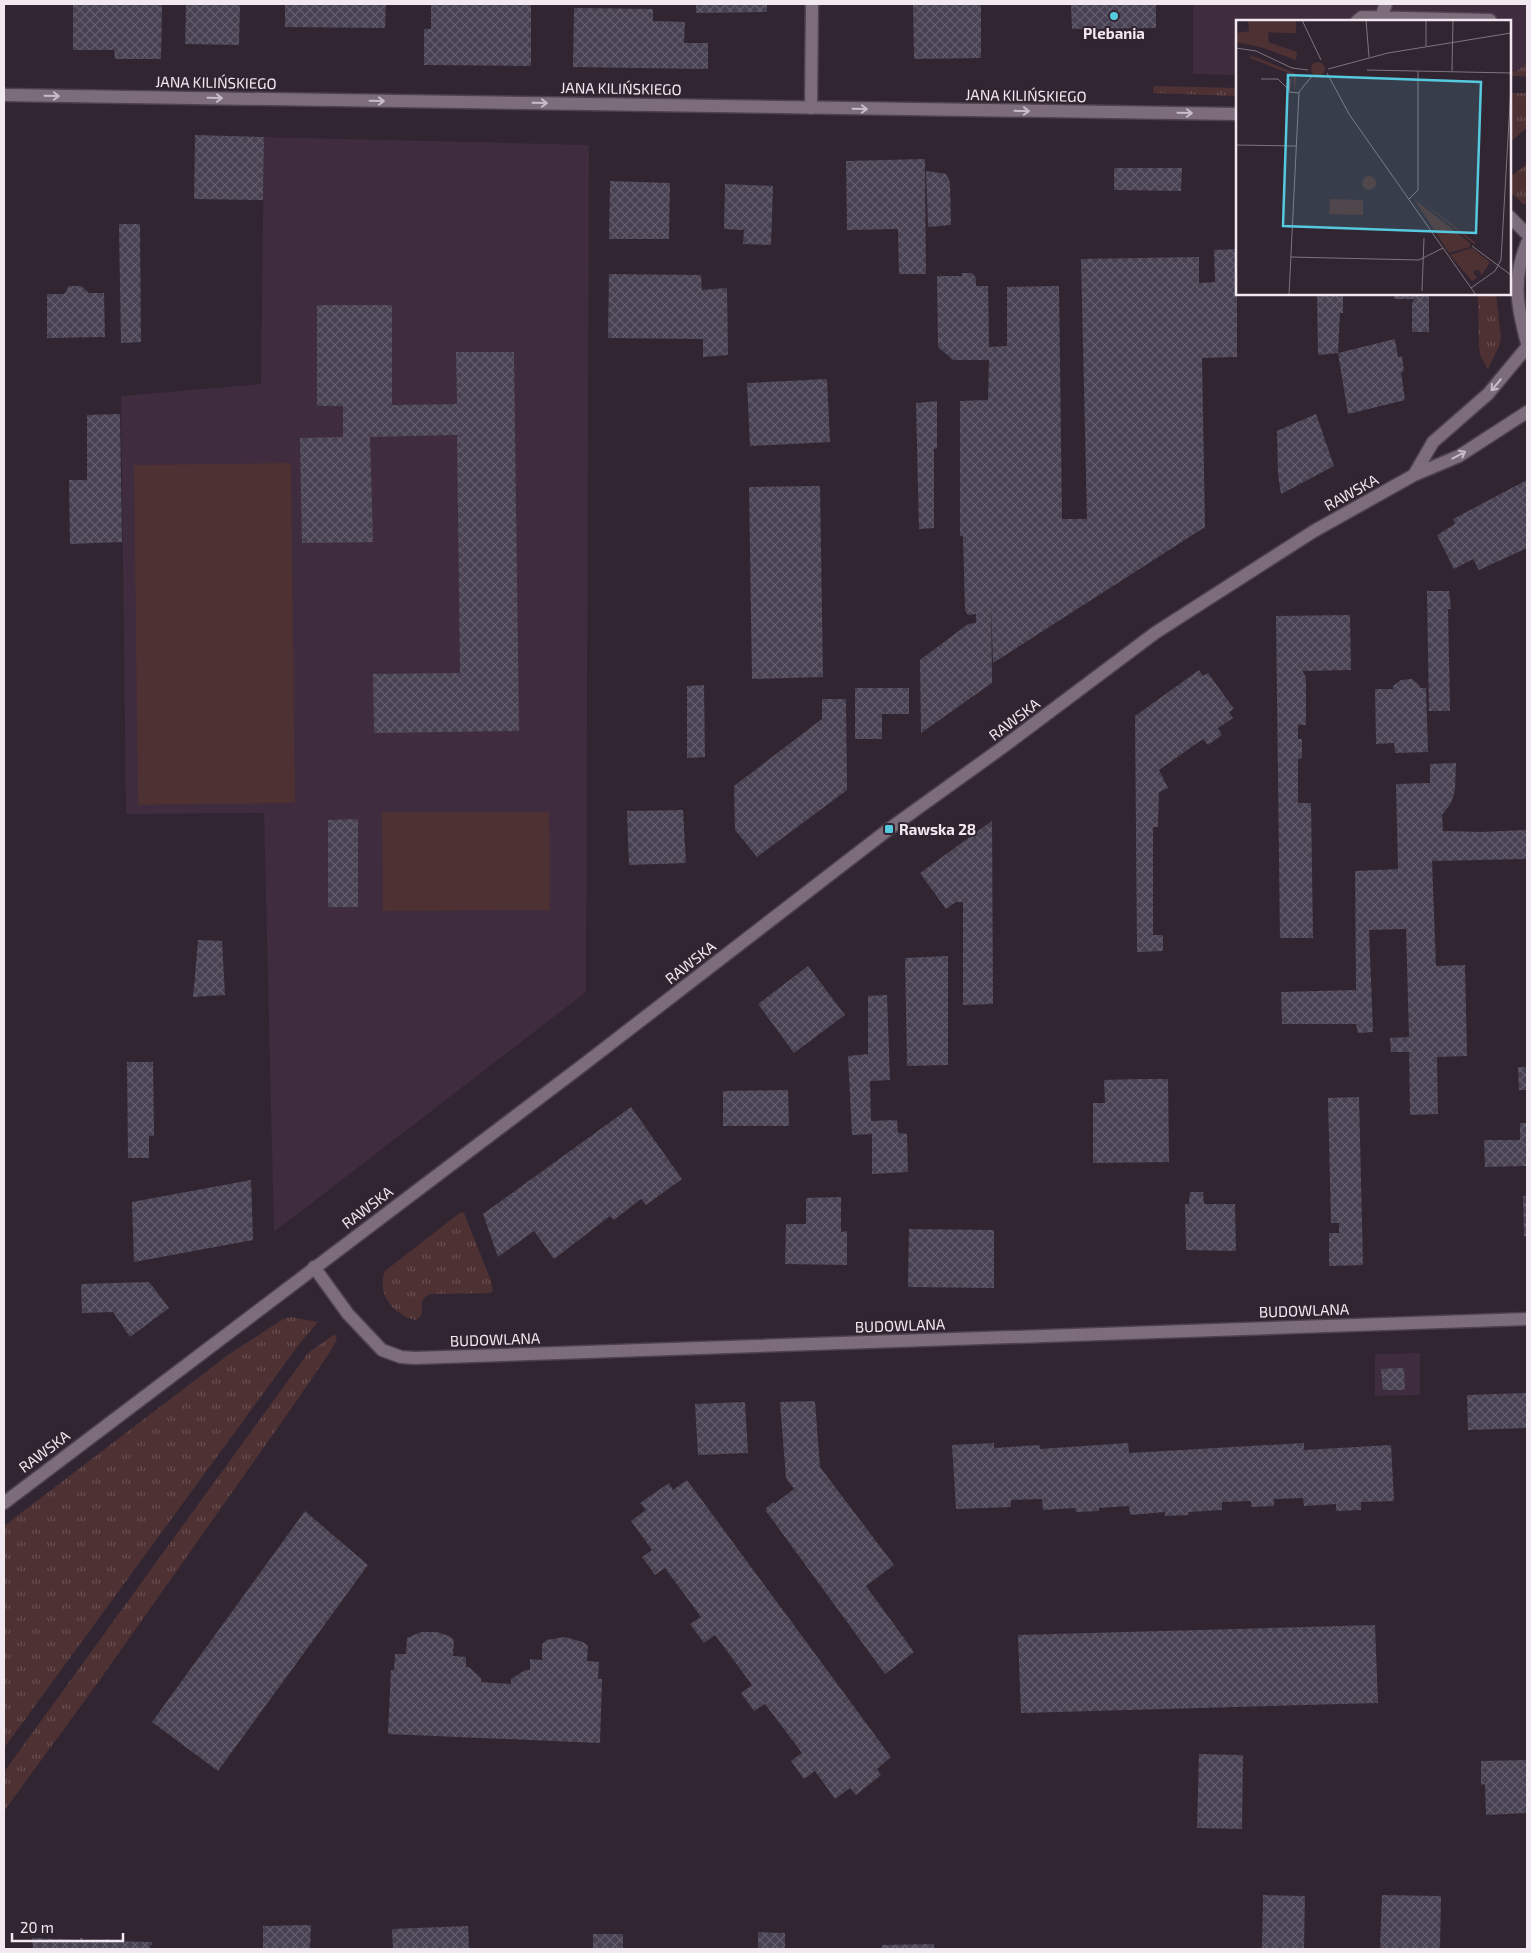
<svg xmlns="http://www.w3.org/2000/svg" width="1531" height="1953" viewBox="0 0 1531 1953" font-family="'Exo 2',sans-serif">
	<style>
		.built { fill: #3f2c3e }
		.grass { fill: url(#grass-tufts) }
		.pitch { fill: #4e3133 }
		.building { fill: url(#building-cross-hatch) }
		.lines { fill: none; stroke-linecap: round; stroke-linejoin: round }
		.lane-casing { stroke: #4e424d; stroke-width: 15 }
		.street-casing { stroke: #4e424d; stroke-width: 15 }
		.secondary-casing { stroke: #4e424d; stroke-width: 15 }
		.lane { stroke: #7d6d7c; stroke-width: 12 }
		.street { stroke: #7d6d7c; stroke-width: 12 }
		.secondary { stroke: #7d6d7c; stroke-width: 12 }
		.oneway { stroke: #c8bdc7 }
		.poi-dot { fill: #55cade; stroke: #322532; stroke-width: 2 }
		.labels { text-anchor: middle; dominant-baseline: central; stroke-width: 4; stroke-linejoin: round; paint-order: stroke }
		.poi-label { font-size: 15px; font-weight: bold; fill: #f1e8f0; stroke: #322532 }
		.street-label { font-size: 15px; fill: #f1e8f0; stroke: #322532 }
		.inset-road { fill: none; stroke: #7e737e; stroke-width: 1 }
		.view { fill: #55cade; fill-opacity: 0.15; stroke: #55cade; stroke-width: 2.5 }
		.inset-edge { fill: none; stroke: #f1e8f0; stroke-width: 2.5 }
	</style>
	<defs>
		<pattern id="grass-tufts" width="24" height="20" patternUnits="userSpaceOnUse" patternTransform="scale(1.25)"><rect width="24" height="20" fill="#4e3133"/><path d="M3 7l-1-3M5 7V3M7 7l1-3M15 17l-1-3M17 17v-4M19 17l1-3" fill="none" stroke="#684f51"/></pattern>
		<pattern id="building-cross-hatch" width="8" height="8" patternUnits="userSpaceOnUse" patternTransform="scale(1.25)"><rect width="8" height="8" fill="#484152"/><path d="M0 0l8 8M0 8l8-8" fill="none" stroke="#635c6b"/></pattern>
	</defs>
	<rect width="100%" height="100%" fill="#322532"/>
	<path class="built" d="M1193 4H1527V77L1510 76V21H1237V75L1193 74Z
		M264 137 589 145 586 992 274 1232 264 813 126 814 121 396 261 384Z
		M1420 1353V1395L1375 1396V1354Z"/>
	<path class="grass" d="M1527 62V76H1510V71H1517Z
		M1154 86 1237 88V96L1153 93Z
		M1510 93H1527V128L1510 142Z
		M1527 164V202L1524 205 1510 192V177Z
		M1478 294H1496L1501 338 1499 346 1488 369 1481 357 1479 348Z
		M461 1212 464 1213 491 1281 493 1291 490 1293 431 1294C413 1300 430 1314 415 1320 393 1314 376 1294 385 1271Z
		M291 1317 318 1322 300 1343 4 1748V1526L228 1355 283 1319Z
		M335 1334 337 1339 330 1352 288 1413 99 1681 4 1811V1772L308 1353Z"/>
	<path class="pitch" d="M291 463 295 803 138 805 134 465Z
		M382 812H549L550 910 383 911Z"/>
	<path class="building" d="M73 4H162L161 59H115L114 50H73Z
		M186 4H240L239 45 185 44Z
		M285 4H386L385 28 285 27Z
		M431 4H531V66L424 65V29H431Z
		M696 4H767V12L696 13Z
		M913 4H981V58L914 59Z
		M1071 4H1156V28L1072 29Z
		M574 8 653 9V21L685 22 684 43H708V69L573 67Z
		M195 135 264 137 263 200 194 199Z
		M925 159 926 274H899L898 229 847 230 846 161Z
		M1114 168H1182L1181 191 1114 190Z
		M926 171 946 174 950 182 951 225 928 227Z
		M610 181 670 183 669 239H609Z
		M725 184 773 186 771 245 743 244 744 230 724 229Z
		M119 224H140L141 342 121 343Z
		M1237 249V357L1202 358 1205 527 993 663 991 601 992 683 921 733 920 660 968 624 976 623V614L968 615 965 610 963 536H960V401L988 400 989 360H953L938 347 937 276H962V273H972L976 278V286H988L989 347 1007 346V287L1059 286 1062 519H1087L1081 259 1199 257V283L1215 282 1214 250Z
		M609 274 701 275 702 290 727 288 728 355 703 357V339L608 338Z
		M69 286H81L89 293H104L105 337 47 338V294H64Z
		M1317 294H1343V313H1340L1338 353 1318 355Z
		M1394 294H1429V332H1412V304L1414 299H1394Z
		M317 305H392V405L457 404 456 352H514L519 731 374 733 373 674 460 673 457 435 370 437 373 542 302 543 300 438 343 437V406H317Z
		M1395 339 1398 357 1402 356 1404 371 1401 372 1405 400 1348 414 1338 353Z
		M827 379 830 442 750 446 747 383Z
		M937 401V448L934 449V528L919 529 916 403Z
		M120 414 122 542 70 544 69 480H87V415Z
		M1316 414 1334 466 1281 494 1278 474 1277 431Z
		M1527 480V548L1479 570 1473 559 1454 569 1437 535 1455 524 1453 519Z
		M820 486 823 677 752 679 749 487Z
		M1427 591H1449L1451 609H1448L1450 711H1429Z
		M1350 615 1351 670 1302 671 1306 677V725H1298V739H1302V758L1298 759V803H1311L1313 938H1280L1276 616Z
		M1199 670 1203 676 1208 673 1234 709 1229 712 1233 718 1218 728 1222 735 1208 745 1203 739 1159 770 1168 788 1159 792 1158 827H1153V935H1163V951L1137 952 1135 716Z
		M1412 679 1420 686V688H1426L1428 752 1395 753 1394 743 1376 744 1375 689H1393V686L1401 680Z
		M704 685 705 757 687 758V686Z
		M855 688H909V714H882V739H855Z
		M822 699H846L847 790 757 857 735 830 734 786 822 719Z
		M1456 763 1455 790 1451 803 1442 815 1443 831 1481 832 1527 830V859L1432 861 1436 966 1465 965 1467 1056 1437 1057 1438 1114 1410 1115 1409 1052H1391L1390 1038 1409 1037 1406 929 1369 930 1373 1032 1358 1033 1356 1024H1282L1281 992 1356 990 1355 871 1398 869 1396 784 1430 783V764Z
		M683 810 686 863 629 865 627 811Z
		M358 819V907H328V820Z
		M992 821 993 1004 963 1005V902H956L946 909 920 873Z
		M198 940 222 941 225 995 193 997Z
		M948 956V1065L907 1066 905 958Z
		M808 966 845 1015 794 1053 758 1004Z
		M887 995 890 1080 870 1081 871 1121 897 1120 898 1133 907 1134 908 1172 872 1174V1134L852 1135 848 1056 868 1054V996Z
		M127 1062H153L154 1136H149V1158H128Z
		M1518 1067H1527V1090H1519Z
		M1138 1079H1168L1169 1162 1093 1163V1103H1105L1104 1080Z
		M788 1090 789 1126H723V1091Z
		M1359 1097 1363 1265 1329 1266V1233H1339V1223H1331L1328 1098Z
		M631 1107 682 1179 646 1205 641 1199 614 1220 610 1216 554 1259 534 1231 498 1257 483 1214Z
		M1520 1123H1527V1166L1485 1167 1484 1140H1520Z
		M251 1180 253 1240 134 1262 132 1202Z
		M1190 1192H1203L1204 1204H1235L1236 1251 1186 1250 1185 1204H1189Z
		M1523 1196H1527V1236H1524Z
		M841 1197V1232L847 1231V1265L785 1264 786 1224H806V1198Z
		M909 1229 994 1230V1288L908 1287Z
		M149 1282 169 1308 130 1337 113 1312 82 1313 81 1284Z
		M1404 1368 1405 1390H1383L1381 1369Z
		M1527 1393V1428L1468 1430 1467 1395Z
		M815 1401 820 1467 894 1565 866 1586 914 1652 885 1674 766 1511V1508L774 1502V1504L794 1489 786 1478 780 1402Z
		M745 1402 748 1453 698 1455 695 1404Z
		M994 1443V1448L1040 1445V1449L1128 1443 1129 1453 1304 1443V1450L1391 1445 1394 1501 1361 1502V1510L1336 1511V1504L1304 1506 1303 1498 1274 1499V1506L1251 1507V1501L1222 1502V1510L1188 1512 1189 1515 1165 1516V1512L1130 1515 1129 1506 1099 1508V1511L1076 1512 1075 1508 1043 1510 1042 1499 1011 1500V1507L956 1509 952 1445Z
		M687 1480 891 1757 877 1769 881 1775 856 1795 850 1788 835 1799 815 1771 804 1779 791 1761 802 1753 765 1704 754 1711 741 1693 752 1685 715 1635 704 1643 690 1624 701 1617 665 1568 655 1575 642 1557 652 1550 631 1521 646 1510 640 1503 669 1483 673 1490Z
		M305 1511 368 1565 218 1771 152 1722Z
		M1375 1625 1378 1703 1021 1713 1018 1635Z
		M421 1632H437L449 1636 454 1640 453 1656 466 1657V1667H469L481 1678V1682L511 1684V1679L525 1670H530V1659L542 1660V1644L547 1640 564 1637 583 1642 588 1646 587 1661 599 1662 598 1679H602L600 1743 388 1734 391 1670H394L395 1654H406L407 1638Z
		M1199 1754 1243 1755 1242 1829 1197 1828Z
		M1527 1760V1813L1486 1815 1485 1784 1481 1785V1761Z
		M1263 1895 1305 1896 1304 1949H1262Z
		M1382 1895 1441 1896 1440 1949H1380Z
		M311 1925 310 1949H263V1926Z
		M468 1926 469 1949H393L392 1929Z
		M758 1932 785 1933V1949H758Z
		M593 1934H623V1949H593Z
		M32 1938 80 1940V1938H83V1940L105 1941 106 1939H109V1941L152 1942V1945H150V1949H33Z
		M934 1944V1949H882V1945Z"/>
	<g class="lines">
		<defs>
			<path id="lane" d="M1381 17 1386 4
				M1357 21 1362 17 1490 20"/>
			<path id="street" d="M811 108 812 4
				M314 1267 348 1314 382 1350 401 1357 415 1358 1527 1319"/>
			<path id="secondary" d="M4 95 1237 114
				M1510 217 1527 234
				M1527 243C1512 280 1517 306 1527 343
				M1414 475 1433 442 1488 394 1527 347
				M4 1503 583 1065 889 829 1003 747 1155 633 1314 531 1414 475 1459 456 1527 412"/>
		</defs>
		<use href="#lane" class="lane-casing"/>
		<use href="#street" class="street-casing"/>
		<use href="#secondary" class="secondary-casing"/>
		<use href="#lane" class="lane"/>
		<use href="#street" class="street"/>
		<use href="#secondary" class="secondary"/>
	</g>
	<defs><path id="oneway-shaft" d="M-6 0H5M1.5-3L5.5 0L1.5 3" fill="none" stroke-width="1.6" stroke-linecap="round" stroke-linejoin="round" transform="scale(1.25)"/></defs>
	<g class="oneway">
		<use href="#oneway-shaft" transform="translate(52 96) rotate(1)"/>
		<use href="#oneway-shaft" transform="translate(215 98) rotate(1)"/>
		<use href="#oneway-shaft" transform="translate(377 101) rotate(1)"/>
		<use href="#oneway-shaft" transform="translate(540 103) rotate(1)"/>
		<use href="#oneway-shaft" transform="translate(860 109) rotate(1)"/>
		<use href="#oneway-shaft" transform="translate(1022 111) rotate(1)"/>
		<use href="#oneway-shaft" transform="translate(1185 113) rotate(1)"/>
		<use href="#oneway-shaft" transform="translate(1496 385) rotate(130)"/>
		<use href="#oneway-shaft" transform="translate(1459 455) rotate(-28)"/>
	</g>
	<g class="poi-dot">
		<circle cx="1114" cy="16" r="5"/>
		<rect x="884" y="824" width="10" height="10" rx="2.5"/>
	</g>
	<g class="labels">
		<g class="poi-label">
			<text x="1114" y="33">Plebania</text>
			<text x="899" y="829" text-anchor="start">Rawska 28</text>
		</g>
		<g class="street-label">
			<text transform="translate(216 82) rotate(1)">JANA KILIŃSKIEGO</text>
			<text transform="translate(621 88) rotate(1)">JANA KILIŃSKIEGO</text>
			<text transform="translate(1026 95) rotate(1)">JANA KILIŃSKIEGO</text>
			<text transform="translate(1351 492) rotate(-29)">RAWSKA</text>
			<text transform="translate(1014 719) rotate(-37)">RAWSKA</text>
			<text transform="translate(690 962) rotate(-38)">RAWSKA</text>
			<text transform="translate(367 1207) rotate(-37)">RAWSKA</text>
			<text transform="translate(1304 1310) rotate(-2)">BUDOWLANA</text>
			<text transform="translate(900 1325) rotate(-2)">BUDOWLANA</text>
			<text transform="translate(495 1339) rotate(-2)">BUDOWLANA</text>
			<text transform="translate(44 1451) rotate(-37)">RAWSKA</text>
		</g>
	</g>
	<g transform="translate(1236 20)">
		<rect width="275" height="275" fill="#322532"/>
		<path d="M14 11 32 12 33 29 0 22V13ZM0 35H14L59 53 60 54 59 71 57 55 14 38V35ZM180 177 213 202 240 223 238 224ZM178 179 234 223V227L213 233ZM236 228 254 242 246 255 242 249 237 252 241 258 236 261 214 235Z" fill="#4e3133"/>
		<path d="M12 0H60V13L13 12Z" fill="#4e3133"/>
		<path d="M14 11 32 12V22L61 32 60 40 14 23Z" fill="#4e3133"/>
		<path d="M75 49a7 7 0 1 1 14 0a7 7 0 1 1-14 0Z" fill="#4e3133"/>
		<path d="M126 163a7 7 0 1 1 14 0a7 7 0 1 1-14 0ZM94 179 127 180V195L93 194Z" fill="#4e3133"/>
		<path class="inset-road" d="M66 0 85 40M130 0 133 37M190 0V26M0 28 20 31 56 48 72 50M92 49 152 33 275 13M131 50 275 53M216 51 217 0M91 53 113 94 240 275M25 59H42L53 70M54 59 53 72 63 73M0 125 60 126M173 179 182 170V51M236 226 275 255M55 237 183 240 207 228M235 268 259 251 265 240 275 66M186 271 188 218M53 275 63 72 76 56"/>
		<path class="view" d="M52 55 245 62 240 213 47 206Z"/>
		<rect width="275" height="275" class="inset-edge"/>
	</g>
	<rect width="1531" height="1953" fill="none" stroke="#f1e8f0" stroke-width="10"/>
	<path d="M12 1933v8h111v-8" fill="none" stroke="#f1e8f0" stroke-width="2.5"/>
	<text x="20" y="1933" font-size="15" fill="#f1e8f0" stroke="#322532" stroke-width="4" paint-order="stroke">20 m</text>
</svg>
